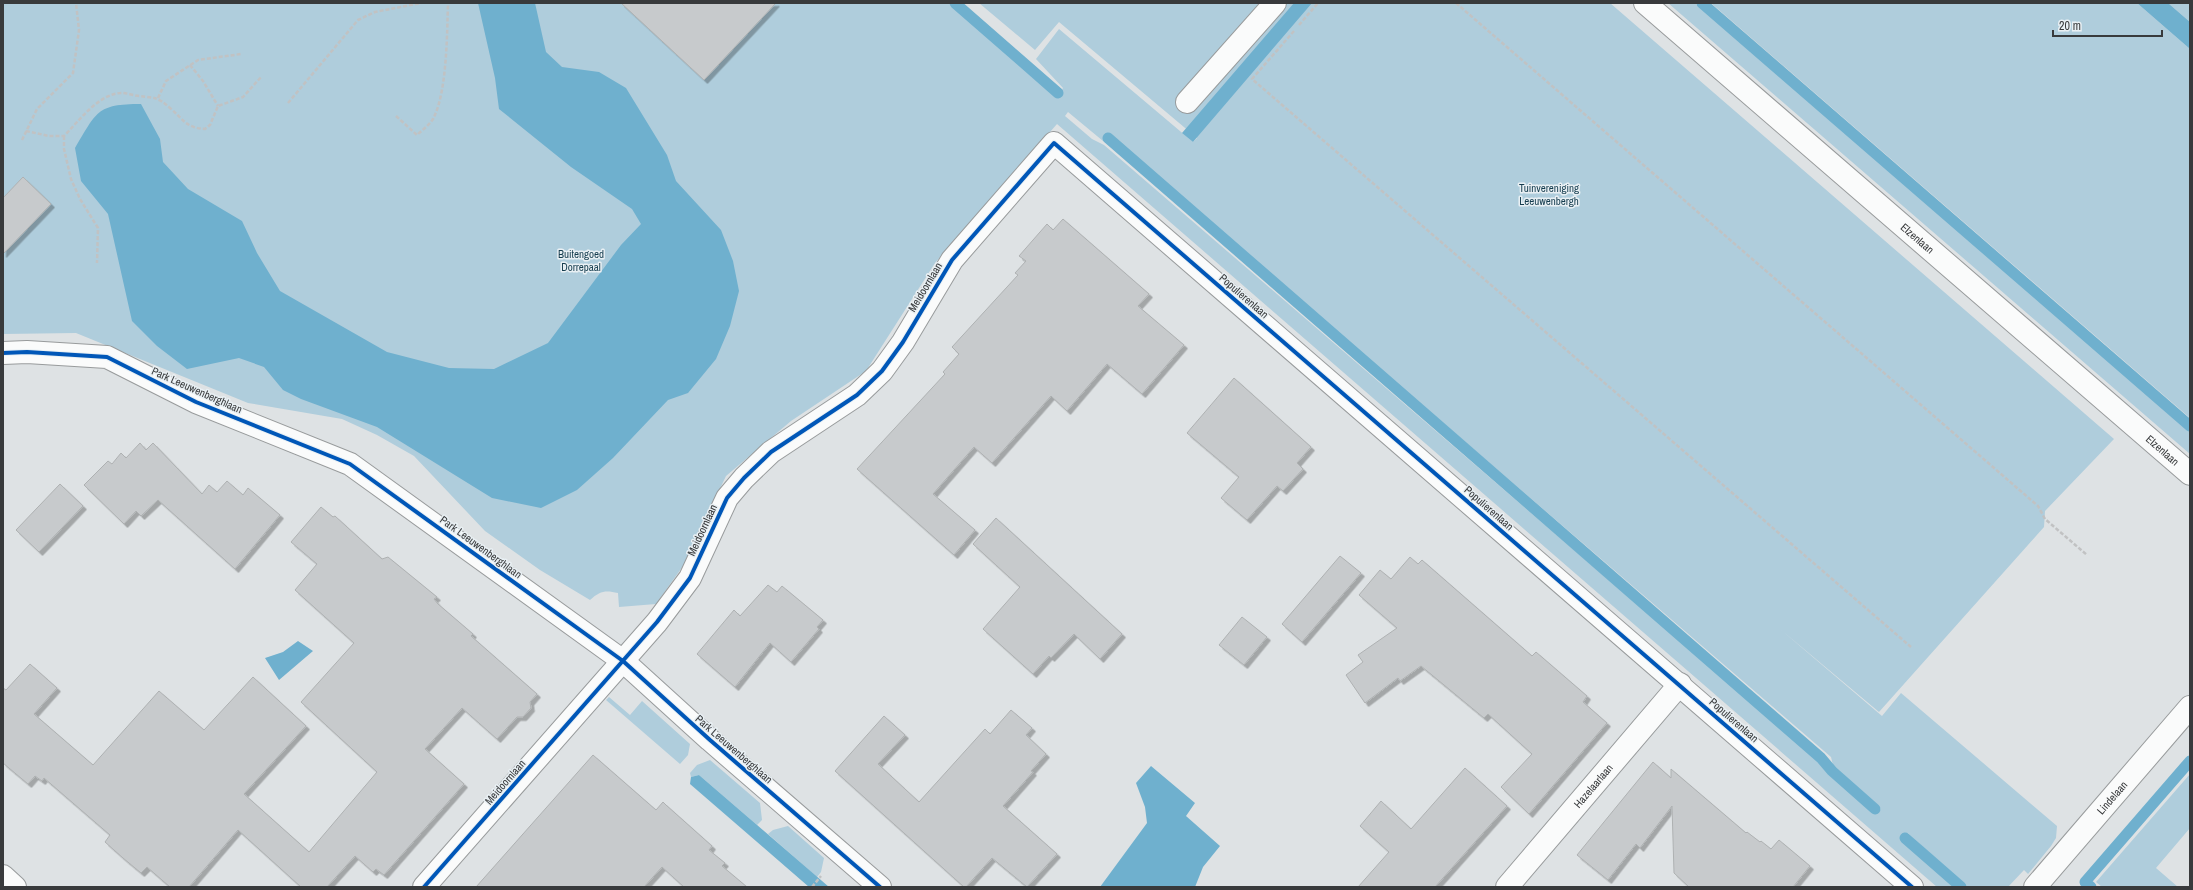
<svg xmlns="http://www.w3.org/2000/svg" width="2193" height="890" viewBox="0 0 2193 890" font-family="'Archivo Narrow',sans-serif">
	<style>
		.green { fill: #afcddc; fill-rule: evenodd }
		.water { fill: #6fb0ce }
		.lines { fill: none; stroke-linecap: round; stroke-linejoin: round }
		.stream { stroke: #6fb0ce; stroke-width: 11 }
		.building { fill: #c7cacc; stroke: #aeb1b2; filter: url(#shadow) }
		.minor-casing { stroke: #989b9c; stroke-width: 24 }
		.path { stroke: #c1c2c3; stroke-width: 2.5; stroke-dasharray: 4 2; stroke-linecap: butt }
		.minor { stroke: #fafbfb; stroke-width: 22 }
		.cycleway-casing { stroke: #e9f0f4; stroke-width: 6 }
		.cycleway { stroke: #0057b8; stroke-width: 4 }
		.labels { text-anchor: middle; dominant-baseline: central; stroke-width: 3; stroke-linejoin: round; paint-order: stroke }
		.park-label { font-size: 11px; fill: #143c4e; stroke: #e9f0f4 }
		.street-label { font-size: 11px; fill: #383a3c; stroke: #e9f0f4 }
	</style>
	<defs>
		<filter id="shadow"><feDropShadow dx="3.5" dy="3.5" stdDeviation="0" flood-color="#0004"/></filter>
	</defs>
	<rect width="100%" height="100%" fill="#dee2e4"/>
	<path class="green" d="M3 3H949L1058 96 1063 88 1036 59 1059 29 1193 142 1197 138 1059 22 1035 50 979 3H1610L2114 439 2045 511 2044 527 1879 712 1780 629 1882 716 1901 693 2057 826 2056 838 2051 846 2028 874 2024 870 2008 887H1967L1908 833 1901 840 1955 887H1937L1057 124 935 263 866 371 791 421 726 476 683 566 656 604 619 607 618 593C605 590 600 591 590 600L540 570 485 531 414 456 377 435 342 419 248 403 76 333 3 334ZM1068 112 1103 141 1108 134 1831 757 1833 765 1881 809 1875 814 1833 778 1814 757 1104 145 1092 139 1065 116Z
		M1668 3H1695L2190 432V454Z
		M1711 3H2137L2190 49V418Z
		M2168 3H2190V22Z
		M609 697 630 715 642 701 690 744 688 755 680 764 606 700Z
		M710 760 760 803 762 820 757 825 699 775 691 777 690 773 697 765Z
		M2190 774V828L2156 868 2178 887H2102L2096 882Z
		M788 826 824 858 821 872 817 877 768 834 773 830Z"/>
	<path class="water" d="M478 3H535L546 52 562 67 599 72 626 88 667 155 676 181 721 230 733 261 739 291 730 326 716 359 688 393 668 400 613 458 577 490 541 508 492 498 377 427 301 399 283 390 264 367 239 358 187 369 157 346 132 321 108 214 81 181 75 148C97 112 96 104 141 104L160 139 163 162 188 189 242 221 257 253 280 291 387 352 449 368 494 369 548 343 621 245 641 224 632 209 571 167 499 109 495 78Z
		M1294 3H1312L1193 142 1182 133Z
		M2137 3H2168L2190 22V49Z
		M298 641 313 651 279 680 265 658 283 652Z
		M1151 766 1195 803 1186 816 1220 846 1203 867 1195 887H1100L1147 823 1145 807 1136 783Z
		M699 775 829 887H809L690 784 691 777Z"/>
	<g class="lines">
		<path class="stream" d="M955 3 1058 93
			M1702 3 2190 426
			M1108 138 1821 758 1832 771 1875 809
			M1905 838 1961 887
			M2091 887 2085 882 2190 761"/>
	</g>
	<path class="building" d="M621 3H776L704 80Z
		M23 177 51 204 3 254V198Z
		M1063 219 1149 294 1138 306 1184 345 1142 394 1107 364 1067 411 1051 396 992 463 974 447 933 494 975 530 954 555 857 469 945 374 943 372 959 354 952 347 1018 275 1015 273 1026 261 1019 256 1047 224 1053 230Z
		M1234 378 1311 447 1297 463 1303 469 1283 491 1277 486 1247 520 1221 498 1239 477 1187 433Z
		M140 443 146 450 153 443 202 494 209 485 217 492 227 481 243 495 248 488 280 515 235 569 158 500 141 516 136 511 124 524 84 485 108 461 112 464 121 453 126 458Z
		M60 484 83 506 39 552 16 530Z
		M321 507 333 517 335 516 382 559 388 557 437 597 434 599 438 604 473 634 471 636 537 694 530 702 531 708 523 717H517L497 739 462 708 425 749 464 784 384 875 376 869 373 872 355 856 327 887H301L238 830 189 887H170L147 867 141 873 123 858 105 842 110 835 44 778 42 781 35 776 28 784 3 763V688L6 690 30 664 57 688 34 714 93 765 159 691 204 730 253 677 306 726 244 794 309 852 377 772 301 702 354 643 295 590 317 564 291 542Z
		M996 518 1122 634 1100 659 1074 634 1051 658 1049 656 1033 674 983 629 1020 587 973 544Z
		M1340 556 1361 573 1302 642 1282 624Z
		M1410 557 1418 564 1422 560 1532 656 1536 652 1587 696 1583 702 1607 723 1529 814 1501 787 1532 754 1488 714 1484 718 1421 666 1400 681 1398 678 1365 703 1346 675 1363 662 1358 655 1397 628 1359 595 1380 570 1391 579Z
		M768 585 777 592 782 586 823 620 817 627 819 629 791 662 770 643 735 687 697 654 734 610 740 616Z
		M1242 617 1267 637 1244 665 1219 645Z
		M1011 710 1032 728 1026 735 1046 754 1031 771 1033 772 1003 806 1057 854 1027 887 992 858 966 887H964L835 771 884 716 905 735 878 764 919 802 985 729 990 734Z
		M593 755 656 810 663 802 666 805 712 846 709 850 725 863 722 866 747 887H684L662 867 644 887H476Z
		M1653 762 1671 778V769L1746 833 1747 832 1760 842 1761 841 1771 849 1779 840 1810 866 1793 887H1689L1674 873 1672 806 1640 848 1636 844 1608 880 1577 855Z
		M1465 768 1507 806 1435 887H1358L1389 852 1360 826 1381 801 1411 829Z"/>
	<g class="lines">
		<defs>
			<g id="minor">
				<path id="s1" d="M1645 3 2190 474"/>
				<path d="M1187 102 1275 3"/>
				<path d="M3 353 27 352 107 357 196 402 350 464 623 661 710 740 880 887"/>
				<path d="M3 876 15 887"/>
				<path d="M424 887 657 622 690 578 727 498 744 478 771 452 857 395 882 371 903 342 952 260 1054 143 1912 887"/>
				<path id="s2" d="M1507 887 1680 684"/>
				<path id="s3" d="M2035 887 2190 707"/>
			</g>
		</defs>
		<use href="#minor" class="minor-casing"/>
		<path class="path" d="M1456 3 2038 506 2045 519 2087 555
			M1299 25 1318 3
			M1294 31 1252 79 1911 647
			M190 65 203 81 218 106
			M158 98 166 81 198 60 241 54
			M288 103 358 20 375 12 421 3
			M396 116 417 135C422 130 431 124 434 117 447 90 447 34 448 3
			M26 131 49 136H64C79 121 99 93 122 93 128 93 134 96 140 96 155 98 158 97 170 108 183 119 186 128 205 129L210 125 218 106 243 97 262 76
			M64 136V149L71 179 80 199 98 228 97 263
			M22 140 37 109 73 73 79 30 76 3
			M812 887 821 876"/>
		<use href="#minor" class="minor"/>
		<defs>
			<path id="cycleway" d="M3 353 27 352 107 357 196 402 350 464 623 661 710 740 880 887
				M424 887 657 622 690 578 727 498 744 478 771 452 857 395 882 371 903 342 952 260 1054 143 1912 887"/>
		</defs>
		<use href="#cycleway" class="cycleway-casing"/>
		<use href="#cycleway" class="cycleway"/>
	</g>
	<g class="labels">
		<g class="park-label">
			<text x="1549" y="188">Tuinvereniging<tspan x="1549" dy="13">Leeuwenbergh</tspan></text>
			<text x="581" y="254">Buitengoed<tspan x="581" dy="13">Dorrepaal</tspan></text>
		</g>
		<g class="street-label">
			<text stroke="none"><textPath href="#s1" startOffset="360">Elzenlaan</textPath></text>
			<text transform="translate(925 287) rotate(-59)">Meidoornlaan</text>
			<text transform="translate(1244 296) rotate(41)">Populierenlaan</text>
			<text transform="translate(197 390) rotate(24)">Park Leeuwenberghlaan</text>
			<text stroke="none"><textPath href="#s1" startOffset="684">Elzenlaan</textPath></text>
			<text transform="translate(1489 508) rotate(41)">Populierenlaan</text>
			<text transform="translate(702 530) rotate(-65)">Meidoornlaan</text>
			<text transform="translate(481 547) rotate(36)">Park Leeuwenberghlaan</text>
			<text transform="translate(1734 720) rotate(41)">Populierenlaan</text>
			<text transform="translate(734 749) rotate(41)">Park Leeuwenberghlaan</text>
			<text transform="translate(505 782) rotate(-49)">Meidoornlaan</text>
			<text stroke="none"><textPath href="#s2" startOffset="133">Hazelaarlaan</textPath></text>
			<text stroke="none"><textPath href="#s3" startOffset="118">Lindelaan</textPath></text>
		</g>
	</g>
	<rect width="2193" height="890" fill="none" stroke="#383a3c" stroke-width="8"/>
	<path d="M2053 30v6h109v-6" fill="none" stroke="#383a3c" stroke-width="2"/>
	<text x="2059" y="30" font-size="12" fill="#383a3c" stroke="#e9f0f4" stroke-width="3" paint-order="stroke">20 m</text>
</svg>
